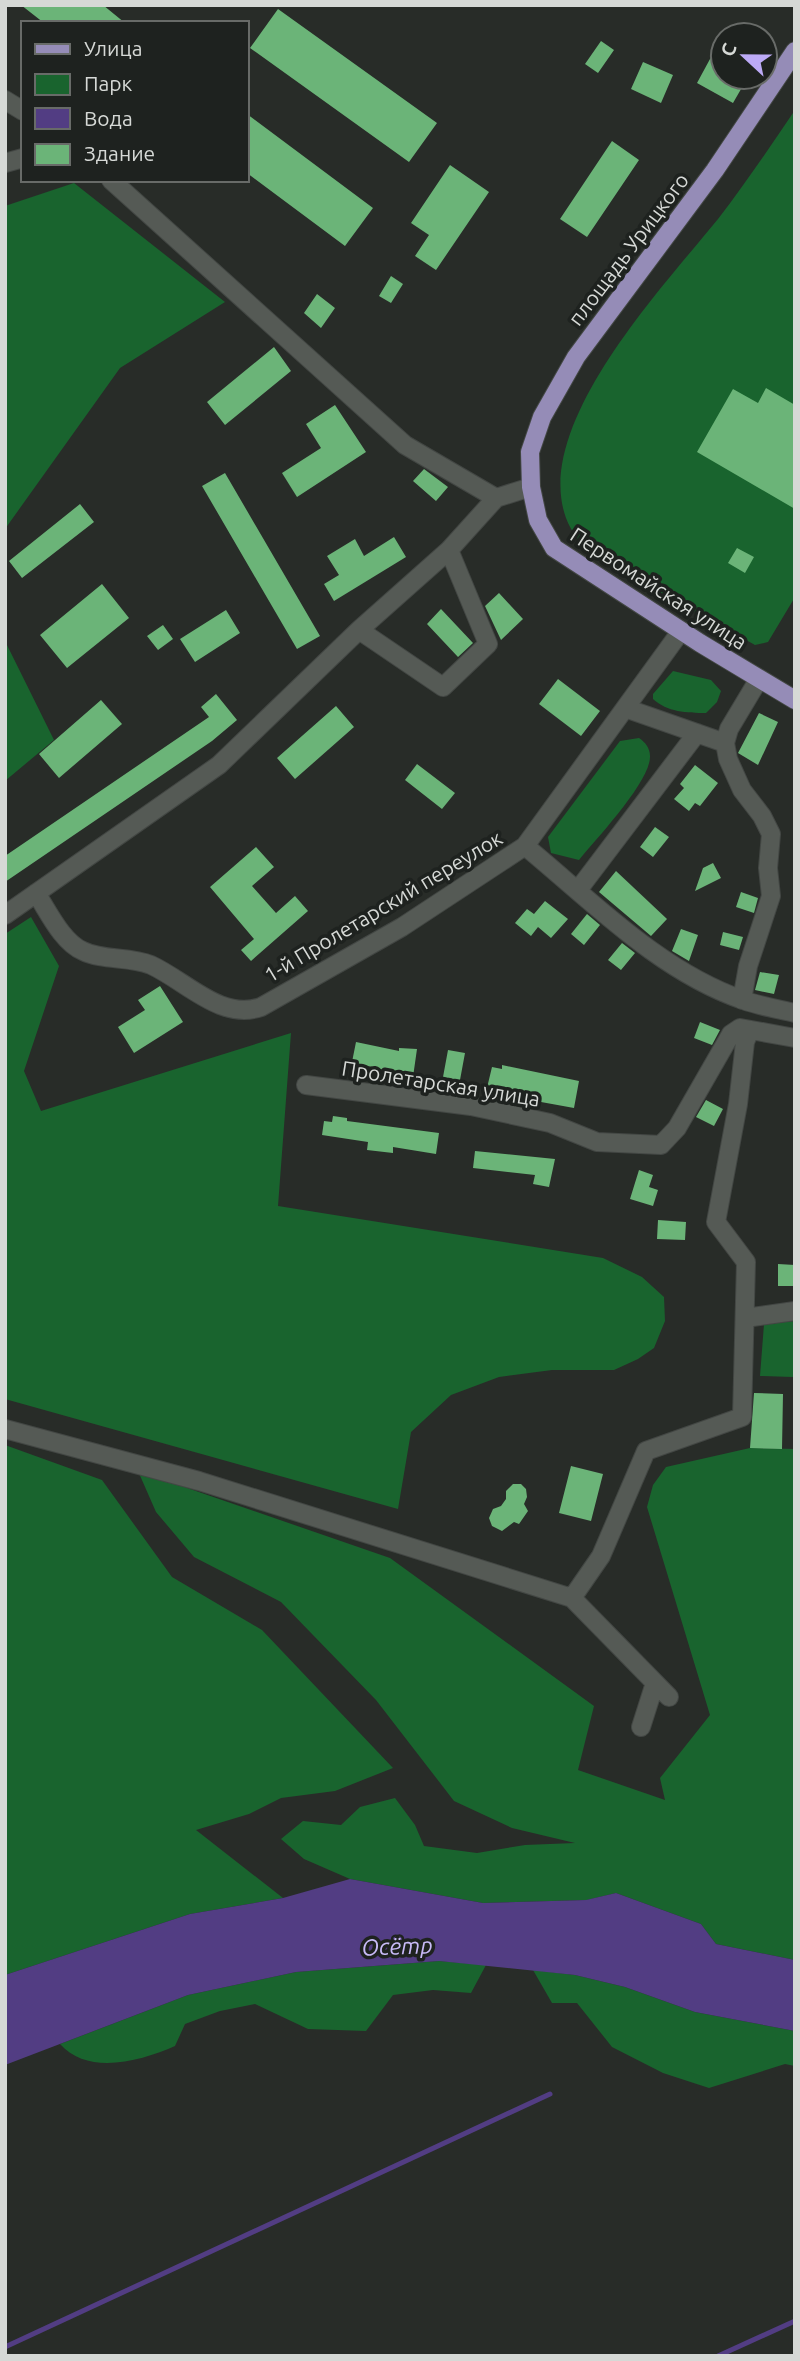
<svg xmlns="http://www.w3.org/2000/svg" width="800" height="2361" viewBox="0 0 800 2361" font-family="Ubuntu,sans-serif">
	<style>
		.green { fill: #19642e }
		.water { fill: #523d83 }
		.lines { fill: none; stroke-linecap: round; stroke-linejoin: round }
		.stream { stroke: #523d83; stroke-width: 5 }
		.building { fill: #6bb478 }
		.minor-casing { stroke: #434744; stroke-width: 20 }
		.major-casing { stroke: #434744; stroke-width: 20 }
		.minor { stroke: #555a55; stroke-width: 18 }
		.major { stroke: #958cb7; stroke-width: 18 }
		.labels { text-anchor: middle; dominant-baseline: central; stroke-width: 7; stroke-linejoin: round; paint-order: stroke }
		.street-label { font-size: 21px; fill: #d6d9d6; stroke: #1e221f }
		.water-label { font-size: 23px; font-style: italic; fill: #c8baf7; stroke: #1e221f }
	</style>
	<rect width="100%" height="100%" fill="#282c28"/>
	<path class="green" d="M795 110V597L768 642 755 645 590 553C580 542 571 532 566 518 532 425 663 287 718 219 745 184 770 147 795 110Z
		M74 183 225 302 120 368 5 529V206Z
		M5 641 54 740 5 781Z
		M673 671 711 680 721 691 717 702 706 713C687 713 667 712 653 699V694Z
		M639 738C645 742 650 748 650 756 651 781 596 839 579 860L551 853 548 837 620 741Z
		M31 917 59 966 24 1071 41 1111 291 1033 278 1206 603 1258 642 1277 664 1297 665 1321 654 1348 638 1359 614 1370H552L499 1377 451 1395 411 1432 398 1509 5 1399V934Z
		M795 1321V1404L793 1377 760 1376 764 1324Z
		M5 1445 102 1480 172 1577 262 1630 393 1768 335 1791 281 1798 249 1814 196 1830 283 1898 190 1914 5 1975Z
		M750 1448 795 1449V1960L716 1944 701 1924 616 1893 587 1900 483 1903 350 1879 304 1859 281 1839 303 1821 341 1825 360 1807 395 1798 415 1825 424 1846 477 1853 525 1845 575 1843 512 1828 454 1801 376 1700 281 1602 194 1557 156 1512 138 1471 390 1558 594 1706 578 1770 665 1800 660 1778 710 1715 647 1507 653 1485 666 1467Z
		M439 1961 486 1965 471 1993 433 1990 393 1995 366 2031 308 2029 255 2004 220 2011 185 2024 175 2046C141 2061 88 2076 60 2044L188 1995 296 1972Z
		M533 1970 575 1975 625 1987 695 2012 795 2031V2066L785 2064 709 2088 663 2073 612 2047 577 2003H552Z"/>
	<path class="water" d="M350 1879 483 1903 586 1900 616 1893 701 1924 716 1944 795 1960V2031L695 2012 625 1987 575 1975 439 1961 296 1972 188 1995 5 2065V1975L190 1914 283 1898Z"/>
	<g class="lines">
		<path class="stream" d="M5 2347 550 2094
			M718 2356 795 2321"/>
	</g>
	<path class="building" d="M21 5H103L125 23H44Z
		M278 9 437 123 409 162 250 48Z
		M723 35V77H748L733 103 697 83Z
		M601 41 614 50 598 73 585 64Z
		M643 62 673 75 661 103 631 89Z
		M247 114 373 208 345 246 247 173Z
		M612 141 639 160 587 237 560 219Z
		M450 165 489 192 436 270 415 256 429 235 411 223Z
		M391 276 403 284 391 303 379 296Z
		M317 294 335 308 321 328 304 313Z
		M274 347 291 371 225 425 207 402Z
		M766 388 795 405V509L697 452 733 389 758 403Z
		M335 405 366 452 297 497 282 473 321 448 306 424Z
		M424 469 448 487 436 501 413 481Z
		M225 473 320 636 297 649 202 486Z
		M80 504 94 522 22 578 9 561Z
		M394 537 406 557 334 601 324 584 339 575 327 556 355 539 364 556Z
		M737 548 754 557 745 573 728 563Z
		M102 584 129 618 67 668 40 635Z
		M499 593 523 619 501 640 485 606Z
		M441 609 473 643 458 657 427 624Z
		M226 610 240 633 195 662 180 639Z
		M163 625 173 639 158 650 147 636Z
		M558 679 600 711 581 736 539 704Z
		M216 694 237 720 212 741 5 882V856L209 717 201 707Z
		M101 700 122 724 59 778 39 754Z
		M336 706 354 727 295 779 277 758Z
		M759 713 778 722 758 765 738 753Z
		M417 764 455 793 442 809 405 780Z
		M695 765 718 783 700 806 695 803 689 811 674 799 684 788 680 784Z
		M655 827 669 837 653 857 640 847Z
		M256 847 274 867 252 886 276 913 295 896 308 911 251 961 241 950 254 939 210 887Z
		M713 863 721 878 695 891 703 868Z
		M616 871 667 919 651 936 599 892Z
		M741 892 758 898 754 913 736 907Z
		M545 901 568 919 551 938 538 927 531 936 515 923 527 909 534 914Z
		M587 914 600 925 584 945 571 934Z
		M681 929 698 935 689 961 672 951Z
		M723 932 743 937 739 950 720 945Z
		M622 943 635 953 621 970 608 960Z
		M760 972 779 975 774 994 755 990Z
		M160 986 183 1022 134 1053 118 1027 145 1010 138 1000Z
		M700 1022 720 1030 712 1045 694 1038Z
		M356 1042 399 1051V1048L417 1049 413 1077 352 1062Z
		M448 1050 465 1053 460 1080 443 1077Z
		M502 1065 579 1081 574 1108 486 1092 492 1067 502 1069Z
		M706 1100 723 1109 714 1126 696 1117Z
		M333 1116 347 1118V1121L439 1133 436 1154 393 1147V1153L367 1150 368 1142 322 1135 324 1121 332 1122Z
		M475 1151 555 1159 549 1187 533 1184 535 1175 473 1168Z
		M639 1170 653 1175 649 1187 658 1190 653 1206 630 1199Z
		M658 1220 686 1222 685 1240 657 1239Z
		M778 1264 795 1265V1286H778Z
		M754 1393 783 1394 782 1449 750 1448Z
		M571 1466 603 1474 591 1521 559 1513Z
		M513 1484H521L526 1489 527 1497 524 1504 528 1511 519 1524 514 1522 502 1531 492 1526 489 1518 493 1509 501 1506 506 1499V1491Z"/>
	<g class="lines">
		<defs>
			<path id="minor" d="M5 100 23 111
				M5 163 23 158
				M111 180 405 445 496 498
				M359 630 443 687 488 644 449 550
				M625 708 725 743
				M525 846C592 901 659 971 743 1000 759 1006 778 1009 795 1013
				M578 890 697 733
				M36 893C48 911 62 942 83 951 103 961 129 956 151 965 186 981 221 1021 261 1007L402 927 525 846 681 631
				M5 915 219 765 359 630 449 550 496 498 531 487
				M742 1000 748 966 771 896 768 868 771 834 762 816 742 790 728 759 725 743 729 729 759 679
				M306 1085 471 1106 550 1123 597 1142 661 1145 677 1128 731 1034 740 1028 795 1038
				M745 1318 795 1311
				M5 1429 199 1481 572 1598 669 1697
				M572 1598 601 1556 646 1451 742 1417 746 1262 716 1222 738 1104 745 1042 750 1030
				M641 1727 655 1683"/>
			<path id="major" d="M795 51 715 170 576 357 542 417 530 452 531 487 538 520 554 548 700 643 795 700"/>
		</defs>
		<use href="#minor" class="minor-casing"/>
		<use href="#major" class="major-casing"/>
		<use href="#minor" class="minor"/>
		<use href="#major" class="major"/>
	</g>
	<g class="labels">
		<g class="street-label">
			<text transform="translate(628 249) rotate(-53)">площадь Урицкого</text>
			<text transform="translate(659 588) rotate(33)">Первомайская улица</text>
			<text transform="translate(383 906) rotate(-31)">1-й Пролетарский переулок</text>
			<text transform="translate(441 1083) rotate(9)">Пролетарская улица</text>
		</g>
		<g class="water-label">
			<text transform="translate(397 1946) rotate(-2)">Осётр</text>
		</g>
	</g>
	<rect width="800" height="2361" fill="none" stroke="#d6d9d6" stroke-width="14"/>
	<rect x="21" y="21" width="228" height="161" fill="#1e221f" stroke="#686b68" stroke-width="2"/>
	<rect x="35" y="44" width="35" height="10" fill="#958cb7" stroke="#686b68" stroke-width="2"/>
	<text x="84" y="56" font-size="21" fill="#d6d9d6">Улица</text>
	<rect x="35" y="74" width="35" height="21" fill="#19642e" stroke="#686b68" stroke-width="2"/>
	<text x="84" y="91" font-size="21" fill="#d6d9d6">Парк</text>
	<rect x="35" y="108" width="35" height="21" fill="#523d83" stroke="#686b68" stroke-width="2"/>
	<text x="84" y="126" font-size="21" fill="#d6d9d6">Вода</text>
	<rect x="35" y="144" width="35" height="21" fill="#6bb478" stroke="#686b68" stroke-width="2"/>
	<text x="84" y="161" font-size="21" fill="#d6d9d6">Здание</text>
	<g transform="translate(744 56) rotate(292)"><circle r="33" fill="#1e221f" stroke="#686b68" stroke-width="2"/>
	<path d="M0-5L12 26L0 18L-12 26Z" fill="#bcaaf6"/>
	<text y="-10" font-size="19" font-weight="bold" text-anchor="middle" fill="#d6d9d6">С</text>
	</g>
</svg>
